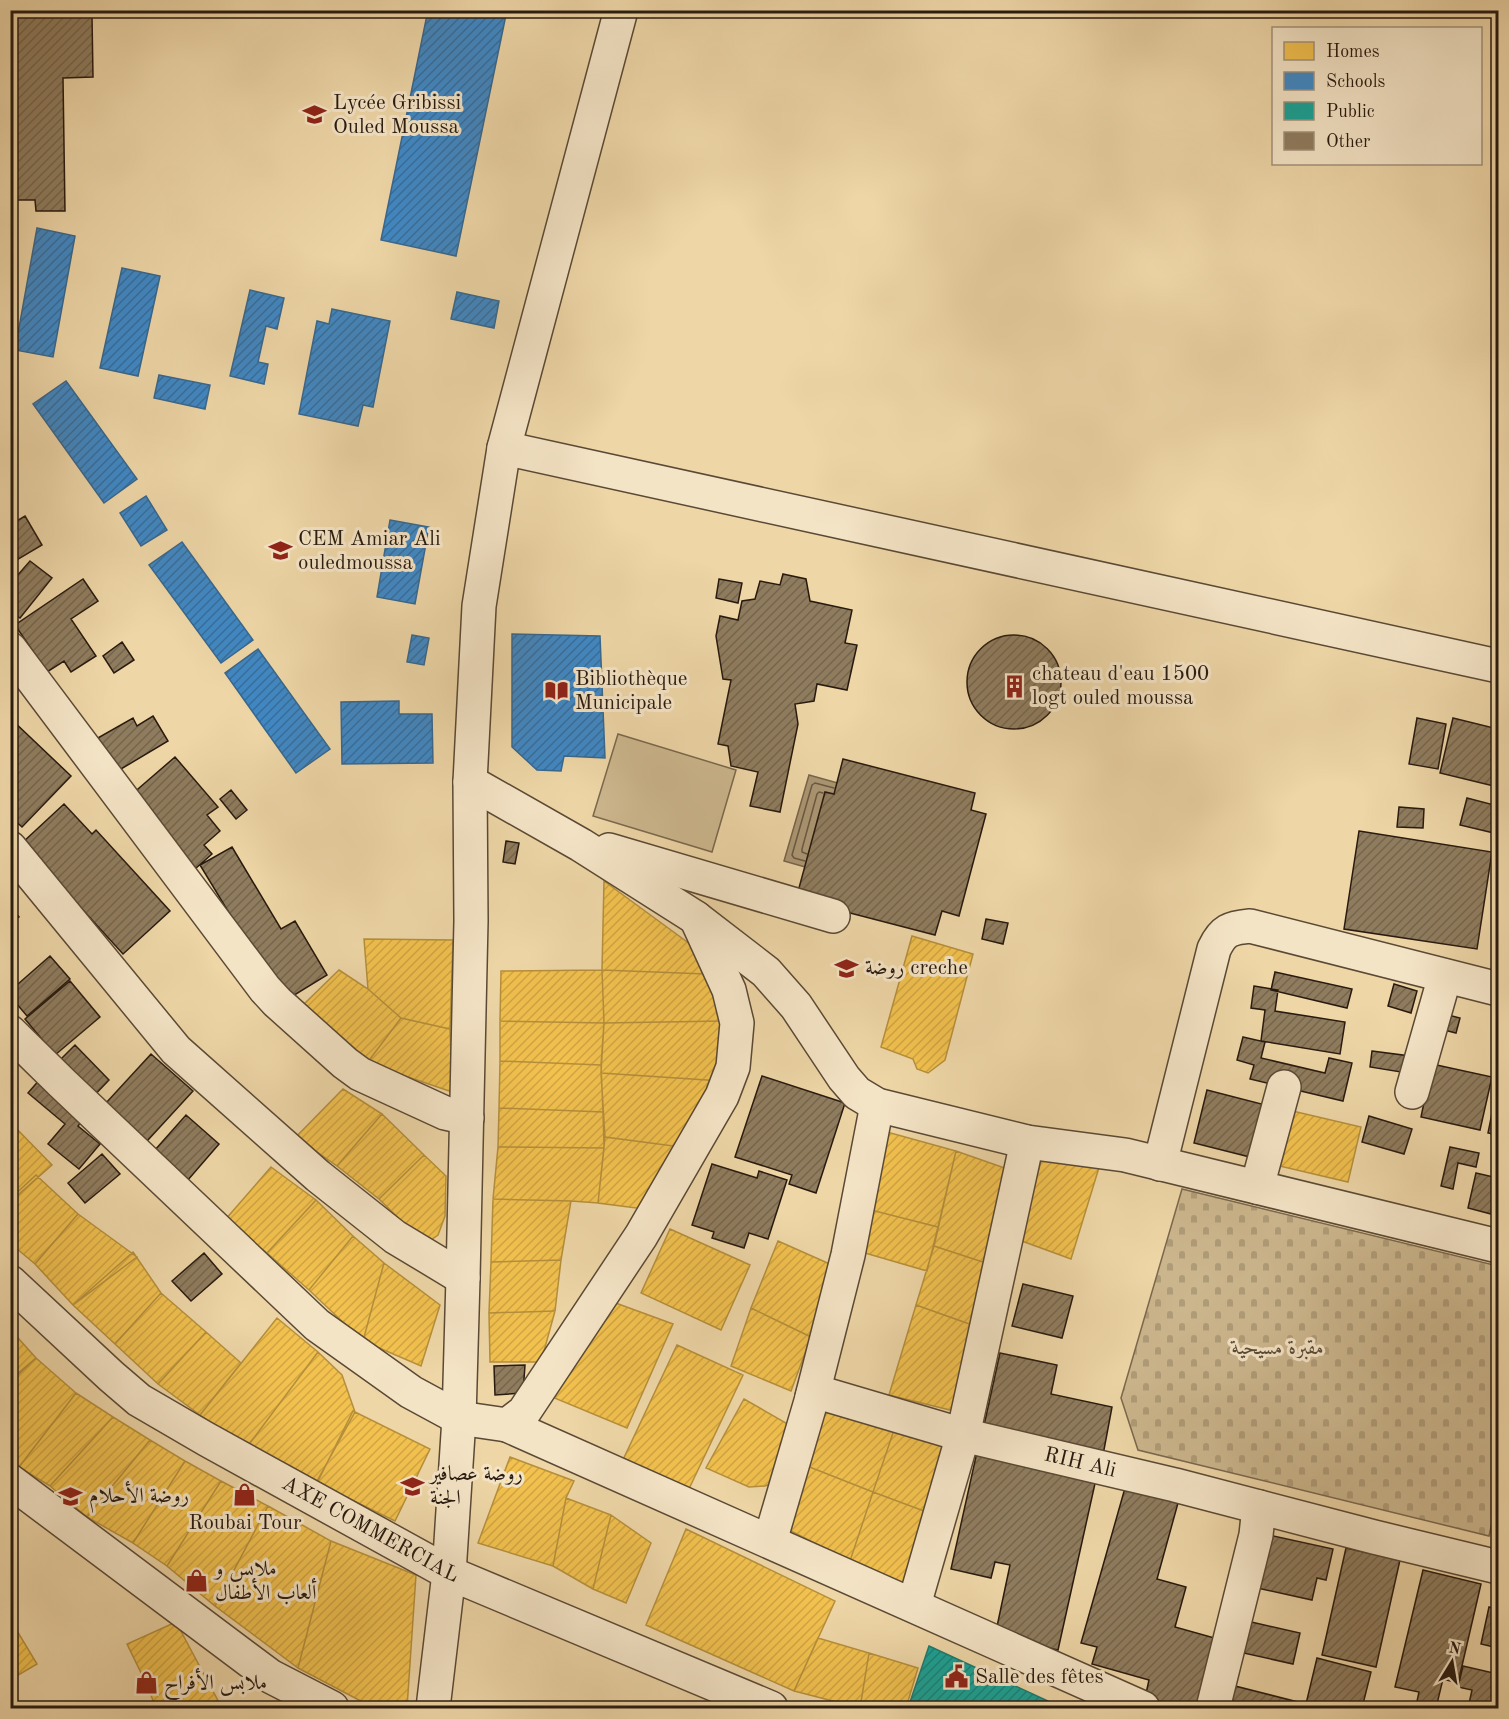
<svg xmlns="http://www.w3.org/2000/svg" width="1509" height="1719" viewBox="0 0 1509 1719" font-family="'Old Standard TT',Amiri,serif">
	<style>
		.green { fill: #ccb68d; stroke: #7a684e; stroke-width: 1.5 }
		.cemetery { fill: url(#cemetery-stones); stroke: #7a684e; stroke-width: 1.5 }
		.water { fill: #ab9673; stroke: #77644b; stroke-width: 1.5 }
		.homes { fill: url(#homes-hatch); stroke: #b58f3b; stroke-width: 1.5 }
		.schools { fill: url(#schools-hatch); stroke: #38678e; stroke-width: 1.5 }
		.public { fill: url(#public-hatch); stroke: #1c7a6f; stroke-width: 1.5 }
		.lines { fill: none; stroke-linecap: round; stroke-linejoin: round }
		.shore { stroke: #6a5841; stroke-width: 1.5 }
		.building { fill: url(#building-hatch); stroke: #281a0f; stroke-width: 1.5 }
		.minor-casing { stroke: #5a4935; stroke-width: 36 }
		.minor { stroke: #f4e4c6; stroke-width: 33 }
		.labels { text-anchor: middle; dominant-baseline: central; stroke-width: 6; stroke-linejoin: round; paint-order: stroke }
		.poi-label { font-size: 21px; fill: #281a0f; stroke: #f4e4c6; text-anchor: start }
		.park-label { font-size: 21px; font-style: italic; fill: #594935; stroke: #f4e4c6 }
		.street-label { font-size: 21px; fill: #281a0f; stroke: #f4e4c6 }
	</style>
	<defs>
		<pattern id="cemetery-stones" width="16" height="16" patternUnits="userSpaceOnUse" patternTransform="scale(1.5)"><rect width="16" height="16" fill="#ccb68d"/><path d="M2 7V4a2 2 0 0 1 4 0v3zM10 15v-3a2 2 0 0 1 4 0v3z" fill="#af9c78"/></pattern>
		<pattern id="homes-hatch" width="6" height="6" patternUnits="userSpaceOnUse" patternTransform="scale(1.5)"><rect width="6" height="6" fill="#f2c14e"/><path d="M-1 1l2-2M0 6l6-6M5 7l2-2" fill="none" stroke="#d0a543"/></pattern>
		<pattern id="schools-hatch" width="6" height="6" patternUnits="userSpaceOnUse" patternTransform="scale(1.5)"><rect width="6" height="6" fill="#3f88c5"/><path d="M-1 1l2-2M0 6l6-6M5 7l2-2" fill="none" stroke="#356e9e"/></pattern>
		<pattern id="public-hatch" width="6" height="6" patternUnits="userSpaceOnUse" patternTransform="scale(1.5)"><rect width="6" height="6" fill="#17a398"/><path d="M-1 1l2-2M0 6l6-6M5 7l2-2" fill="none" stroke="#15847a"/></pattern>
		<pattern id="building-hatch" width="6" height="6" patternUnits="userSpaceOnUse" patternTransform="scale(1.5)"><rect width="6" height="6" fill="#8f7c5e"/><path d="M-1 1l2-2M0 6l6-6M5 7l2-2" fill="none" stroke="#75654c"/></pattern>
	</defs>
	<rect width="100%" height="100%" fill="#eed6a7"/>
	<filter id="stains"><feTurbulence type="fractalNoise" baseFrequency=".00333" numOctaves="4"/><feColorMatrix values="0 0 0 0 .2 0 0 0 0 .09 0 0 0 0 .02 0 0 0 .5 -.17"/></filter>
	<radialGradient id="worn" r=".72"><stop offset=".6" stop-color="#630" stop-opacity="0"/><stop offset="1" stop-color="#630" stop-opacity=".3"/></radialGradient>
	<path class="green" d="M618 734 736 770 712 852 593 816Z"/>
	<path class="cemetery" d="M1182 1189 1498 1266V1496L1489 1536 1138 1450 1121 1398Z"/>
	<path class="water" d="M809 775 945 813 921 900 784 861Z"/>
	<path class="homes" d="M604 881 694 947 706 974 602 970Z
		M912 936 973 954 945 1060 928 1073 917 1069 913 1059 881 1047Z
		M364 939 453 940 450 1029 401 1018 368 989Z
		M339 970 368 989 401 1018 367 1063 302 1006Z
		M602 970 706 974 723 1021 604 1023Z
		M602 970 604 1023 500 1021 501 971Z
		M401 1018 450 1029 452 1092 367 1063Z
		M500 1021 604 1023 601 1065 500 1061Z
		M723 1021 721 1081 601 1073 604 1023Z
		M500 1061 601 1065 603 1112 499 1108Z
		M601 1073 721 1081 681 1147 605 1137Z
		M343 1089 382 1114 337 1166 296 1137Z
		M499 1108 603 1112 604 1148 498 1147Z
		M1284 1109 1361 1127 1348 1182 1271 1164Z
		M382 1114 424 1155 379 1199 337 1166Z
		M10 1122 52 1165 10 1202Z
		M887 1132 956 1151 938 1227 867 1209Z
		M605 1137 681 1147 644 1209 598 1203Z
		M498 1147 604 1148 598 1203 571 1201 493 1199Z
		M956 1151 1016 1172 992 1265 934 1246Z
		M424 1155 446 1176 445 1216 438 1235 425 1244 379 1199Z
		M1042 1158 1101 1161 1071 1259 1019 1240Z
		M271 1167 316 1200 267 1253 225 1220Z
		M36 1175 78 1214 35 1264 10 1243V1199Z
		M493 1199 571 1201 561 1260 491 1262Z
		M316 1200 353 1236 309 1290 267 1253Z
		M867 1209 938 1227 927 1271 858 1251Z
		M78 1214 137 1257 73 1305 35 1264Z
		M670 1229 750 1265 721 1330 641 1293Z
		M353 1236 384 1263 363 1341 309 1290Z
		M778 1241 832 1265 811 1337 751 1308Z
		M934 1246 992 1265 975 1326 916 1305Z
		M133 1252 161 1293 115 1344 73 1305Z
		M561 1260 555 1311 489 1313 491 1262Z
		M384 1263 440 1305 421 1366 363 1341Z
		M161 1293 206 1332 158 1384 115 1344Z
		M613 1302 673 1324 627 1428 552 1397Z
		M916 1305 975 1326 954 1411 889 1395Z
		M751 1308 811 1337 791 1391 731 1366Z
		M555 1311 541 1362H490L489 1313Z
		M277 1318 318 1352 247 1447 200 1415Z
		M10 1329 36 1358 10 1382Z
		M206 1332 241 1363 200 1415 158 1384Z
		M677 1345 743 1375 687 1493 622 1462Z
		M318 1352 342 1375 355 1412 317 1481 247 1447Z
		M36 1358 76 1393 19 1467 10 1462V1380Z
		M76 1393 113 1417 50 1486 19 1467Z
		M744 1399 800 1431 782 1480 765 1486 749 1487 706 1468Z
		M821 1406 894 1430 873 1492 807 1466Z
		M353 1411 430 1449 395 1521 317 1483Z
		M113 1417 150 1440 87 1517 50 1486Z
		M894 1430 947 1446 932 1514 873 1492Z
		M150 1440 185 1461 133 1543 87 1517Z
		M510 1457 574 1481 566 1498 553 1566 478 1543Z
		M185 1461 221 1481 167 1566 133 1543Z
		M807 1466 873 1492 850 1561 787 1529Z
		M221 1481 268 1506 215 1606 167 1566Z
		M873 1492 932 1514 907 1587 850 1561Z
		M566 1498 611 1515 593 1589 553 1566Z
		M268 1506 331 1541 298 1668 215 1606Z
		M611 1515 651 1543 626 1603 593 1589Z
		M686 1529 835 1601 794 1691 646 1625Z
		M331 1541 416 1575 407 1708H374L298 1668Z
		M10 1619 37 1664 10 1680Z
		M176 1622 222 1708H156L146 1683 127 1644Z
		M818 1638 869 1653 860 1708 794 1691Z
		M869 1653 918 1668 906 1708H860Z"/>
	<path class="schools" d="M428 10H507L456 256 381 240Z
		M37 228 75 236 53 357 15 350Z
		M122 268 160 276 138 376 100 368Z
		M250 290 284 298 277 329 266 326 258 362 268 364 264 384 230 376Z
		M457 292 499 301 494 328 451 319Z
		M332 309 390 321 373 407 363 405 358 426 299 414 317 321 329 324Z
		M159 375 210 385 205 409 154 398Z
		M66 381 137 479 104 503 33 404Z
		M146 496 167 530 141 546 120 513Z
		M390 520 429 527 415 604 377 597Z
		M182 542 253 640 221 663 149 565Z
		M512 634 600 636 605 758 564 756 561 771 537 770 512 747Z
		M412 635 429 638 424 665 407 662Z
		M258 649 330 749 296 773 225 673Z
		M399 701V714H432L433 763 342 764 341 702Z"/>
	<path class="public" d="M929 1646 1063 1708H908Z"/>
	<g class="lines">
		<path class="shore" d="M807 854 802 852V849L817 794 819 792 823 793
			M805 861 794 858 792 855 812 785 815 783 834 788"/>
	</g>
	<path class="building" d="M14 10H67V17L92 16 93 77 63 78 65 211H36L35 200H17Z
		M25 516 42 545 10 564V525Z
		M30 561 52 578 20 618 10 611V584Z
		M783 574 806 579 810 601 852 610 845 643 857 645 847 690 817 684 814 701 795 704 798 724 780 812 750 806 758 772 731 766 728 746 718 744 731 680 723 679 716 636 720 616 738 620 742 601 755 599 760 581 780 585Z
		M83 579 98 601 71 619 96 656 71 672 64 661 47 672 15 625Z
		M719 579 742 583 738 603 716 598Z
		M967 682a47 47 0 1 1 94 0a47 47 0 1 1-94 0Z
		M122 642 134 660 114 673 103 656Z
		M153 716 168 741 116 772 96 739 133 718 137 726Z
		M10 718 71 776 22 827 10 816Z
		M1417 718 1446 724 1438 769 1409 764Z
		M1453 718 1498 729V787L1440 773Z
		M175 757 218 807 207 815 220 831 204 845 212 854 195 869 131 795Z
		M843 759 975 793 971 810 986 814 959 916 942 911 935 935 796 899 825 792 834 794Z
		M231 790 247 810 236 819 220 799Z
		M1467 798 1498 806V834L1460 825Z
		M64 804 92 834 96 830 170 911 123 954 22 843Z
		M1399 807 1424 809 1423 828 1397 827Z
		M1359 831 1492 852 1477 949 1344 929Z
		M506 841 519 843 515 864 503 862Z
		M232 847 281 929 295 921 327 975 283 1002 200 865Z
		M10 906 19 917 10 924Z
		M986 919 1008 923 1003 944 982 939Z
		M50 956 70 979 27 1016 10 996V991Z
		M1275 972 1352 989 1347 1008 1271 990Z
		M70 981 100 1017 55 1055 25 1019Z
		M1394 984 1417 991 1411 1013 1388 1006Z
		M1254 986 1278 990 1275 1011 1345 1022 1340 1054 1261 1041 1265 1010 1251 1008Z
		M1448 1015 1460 1018 1456 1033 1444 1030Z
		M1243 1037 1265 1042 1261 1058 1325 1073 1329 1058 1352 1063 1343 1101 1250 1079 1254 1065 1237 1060Z
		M75 1045 109 1080 88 1102 53 1067Z
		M1372 1051 1410 1056 1407 1073 1370 1067Z
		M151 1054 193 1091 137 1152 95 1115Z
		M1432 1064 1492 1077 1480 1130 1421 1117Z
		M762 1076 845 1103 816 1193 789 1184 792 1175 735 1157Z
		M41 1078 86 1115 78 1126 100 1144 79 1169 48 1144 65 1124 28 1093Z
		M1207 1090 1273 1107 1250 1157 1194 1143Z
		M1492 1113 1498 1114V1135L1488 1133Z
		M186 1115 219 1144 181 1188 147 1159Z
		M1369 1116 1412 1129 1404 1154 1362 1142Z
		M1450 1147 1479 1153 1476 1167 1458 1163 1453 1189 1441 1186Z
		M102 1154 120 1174 85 1203 68 1183Z
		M712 1164 757 1178 759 1171 787 1180 768 1239 749 1233 744 1248 712 1238 714 1232 692 1225Z
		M1476 1173 1498 1178 1491 1214 1468 1208Z
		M204 1253 222 1274 191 1301 172 1281Z
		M1023 1284 1073 1296 1062 1338 1012 1326Z
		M1000 1353 1057 1365 1051 1394 1112 1407 1103 1455 983 1430Z
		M525 1365 523 1393 495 1395 494 1366Z
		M979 1443 1098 1470 1058 1650 995 1636 1010 1565 995 1562 991 1578 951 1569Z
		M1125 1488 1178 1503 1157 1579 1186 1587 1175 1627 1218 1639 1198 1708H1182L1145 1698 1149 1680 1092 1664 1097 1647 1081 1643Z
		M1269 1535 1333 1549 1326 1580 1317 1578 1312 1600 1257 1588Z
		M1346 1548 1400 1560 1376 1667 1322 1655Z
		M1423 1570 1481 1584 1458 1683 1443 1679 1436 1708H1426L1416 1706 1419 1692 1395 1687Z
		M1489 1607 1498 1609V1648L1481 1644Z
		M1247 1621 1300 1633 1293 1664 1239 1652Z
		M1317 1658 1371 1672 1362 1708H1225L1231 1685 1306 1704Z
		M1463 1666 1498 1674V1708H1468L1472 1690 1458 1687Z"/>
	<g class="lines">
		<defs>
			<g id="minor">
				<path d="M504 448 1498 666"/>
				<path d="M10 649 265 989 277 1002 345 1063 360 1074 445 1113 467 1118"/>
				<path d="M470 782 581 845 696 918 766 972 796 1006 844 1078 857 1093 877 1105 1027 1142 1125 1155 1498 1246"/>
				<path d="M10 848 176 1050 318 1176 395 1237 463 1278"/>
				<path d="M609 850 833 916"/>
				<path d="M10 1032 62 1083 317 1325 411 1392 459 1418 507 1425 524 1412 641 1236 722 1096 733 1067 737 1023 729 990 696 918"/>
				<path d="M1412 1092 1445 976"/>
				<path d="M1160 1164 1214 949C1223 930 1230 928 1250 926L1498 989"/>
				<path d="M1257 1187 1284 1087"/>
				<path id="s1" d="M10 1282 111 1376 139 1400 206 1439 449 1573 771 1708"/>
				<path d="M812 1397 848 1255 877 1105"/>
				<path d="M507 1425 1143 1708"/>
				<path d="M10 1481 270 1676 332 1708"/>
				<path id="s2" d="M770 1541 814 1391 963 1435 1175 1485 1374 1537 1498 1567"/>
				<path d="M914 1605 963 1435 1027 1142"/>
				<path d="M433 1708 449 1573 459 1418 463 1278 471 921 470 782 479 606 504 448 621 10"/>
				<path d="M1213 1708 1256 1535 1259 1507"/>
			</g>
		</defs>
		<use href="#minor" class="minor-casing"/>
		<use href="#minor" class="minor"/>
	</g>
	<defs>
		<symbol id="school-bare" viewBox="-9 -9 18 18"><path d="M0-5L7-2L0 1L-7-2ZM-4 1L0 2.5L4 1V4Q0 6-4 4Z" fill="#8f2418" stroke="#f4e4c6" stroke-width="2.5" paint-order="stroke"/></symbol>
		<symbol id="building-bare" viewBox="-9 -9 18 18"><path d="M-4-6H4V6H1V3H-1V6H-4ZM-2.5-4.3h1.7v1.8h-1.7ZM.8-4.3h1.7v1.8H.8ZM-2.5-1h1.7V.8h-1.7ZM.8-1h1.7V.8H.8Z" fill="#8f2418" stroke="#f4e4c6" stroke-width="2.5" paint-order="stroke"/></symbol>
		<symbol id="library-bare" viewBox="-9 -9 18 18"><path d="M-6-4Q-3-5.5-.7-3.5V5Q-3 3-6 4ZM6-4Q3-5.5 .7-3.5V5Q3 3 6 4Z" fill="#8f2418" stroke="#f4e4c6" stroke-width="2.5" paint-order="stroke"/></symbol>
		<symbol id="shop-bare" viewBox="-9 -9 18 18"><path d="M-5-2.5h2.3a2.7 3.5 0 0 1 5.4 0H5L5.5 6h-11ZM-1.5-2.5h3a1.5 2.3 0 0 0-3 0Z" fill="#8f2418" stroke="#f4e4c6" stroke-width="2.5" paint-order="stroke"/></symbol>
		<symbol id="civic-bare" viewBox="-9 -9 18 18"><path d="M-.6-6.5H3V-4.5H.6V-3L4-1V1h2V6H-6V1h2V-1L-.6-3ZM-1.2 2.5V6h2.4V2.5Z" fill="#8f2418" stroke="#f4e4c6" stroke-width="2.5" paint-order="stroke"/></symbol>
	</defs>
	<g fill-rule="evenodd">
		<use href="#school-bare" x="298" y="98" width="33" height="33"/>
		<use href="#school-bare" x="264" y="534" width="33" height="33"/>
		<use href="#building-bare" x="998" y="670" width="33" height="33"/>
		<use href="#library-bare" x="540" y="674" width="33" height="33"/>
		<use href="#school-bare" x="830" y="952" width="33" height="33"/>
		<use href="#school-bare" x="396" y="1470" width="33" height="33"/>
		<use href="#shop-bare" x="228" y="1478" width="33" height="33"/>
		<use href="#school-bare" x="54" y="1480" width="33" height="33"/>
		<use href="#shop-bare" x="180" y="1564" width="33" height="33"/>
		<use href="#civic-bare" x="940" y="1660" width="33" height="33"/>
		<use href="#shop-bare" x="130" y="1666" width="33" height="33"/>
	</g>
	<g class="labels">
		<g class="poi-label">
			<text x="333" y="103">Lycée Gribissi<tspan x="333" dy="24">Ouled Moussa</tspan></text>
			<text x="298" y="539">CEM Amiar Ali<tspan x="298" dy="24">ouledmoussa</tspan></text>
			<text x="1032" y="674">chateau d'eau 1500<tspan x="1032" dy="24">logt ouled moussa</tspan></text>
			<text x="575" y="679">Bibliothèque<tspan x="575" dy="24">Municipale</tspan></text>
			<text x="865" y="968">روضة creche</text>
			<text x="430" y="1474">روضة عصافير<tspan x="430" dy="24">الجنة</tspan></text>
			<text x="89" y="1496">روضة الأحلام</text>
			<text x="245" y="1523" text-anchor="middle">Roubai Tour</text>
			<text x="215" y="1569">ملابس و<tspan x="215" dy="24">ألعاب الأطفال</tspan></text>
			<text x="975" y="1677">Salle des fêtes</text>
			<text x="164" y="1683">ملابس الأفراح</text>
		</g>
		<g class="park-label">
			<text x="1278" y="1348">مقبرة مسيحية</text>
		</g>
		<g class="street-label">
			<text stroke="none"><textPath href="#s2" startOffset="432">RIH Ali</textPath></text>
			<text stroke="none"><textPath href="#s1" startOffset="440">AXE COMMERCIAL</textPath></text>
		</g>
	</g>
	<rect width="1509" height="1719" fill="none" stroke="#eed6a7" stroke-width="36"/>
	<rect x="12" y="12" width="1485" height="1695" fill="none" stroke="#281a0f" stroke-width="3"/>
	<rect x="18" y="18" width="1473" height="1683" fill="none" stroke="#281a0f" stroke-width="1.5"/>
	<rect x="1272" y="27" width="210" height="138" fill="#f4e4c6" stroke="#a2937d" stroke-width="1.5"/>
	<rect x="1284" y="42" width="30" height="18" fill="#f2c14e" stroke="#a2937d" stroke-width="1.5"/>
	<text x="1326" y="57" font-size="18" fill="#281a0f">Homes</text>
	<rect x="1284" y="72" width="30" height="18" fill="#3f88c5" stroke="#a2937d" stroke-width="1.5"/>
	<text x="1326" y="87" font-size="18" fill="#281a0f">Schools</text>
	<rect x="1284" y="102" width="30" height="18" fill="#17a398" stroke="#a2937d" stroke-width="1.5"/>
	<text x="1326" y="117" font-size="18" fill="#281a0f">Public</text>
	<rect x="1284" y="132" width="30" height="18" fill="#8f7c5e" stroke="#a2937d" stroke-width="1.5"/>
	<text x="1326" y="147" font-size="18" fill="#281a0f">Other</text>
	<g transform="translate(1452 1662) rotate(11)" stroke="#f4e4c6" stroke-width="4.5" paint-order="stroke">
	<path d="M0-4.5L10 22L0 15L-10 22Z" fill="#281a0f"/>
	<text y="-9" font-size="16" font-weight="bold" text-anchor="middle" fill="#281a0f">N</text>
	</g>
	<rect width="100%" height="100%" filter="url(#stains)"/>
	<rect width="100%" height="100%" fill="url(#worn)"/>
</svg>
